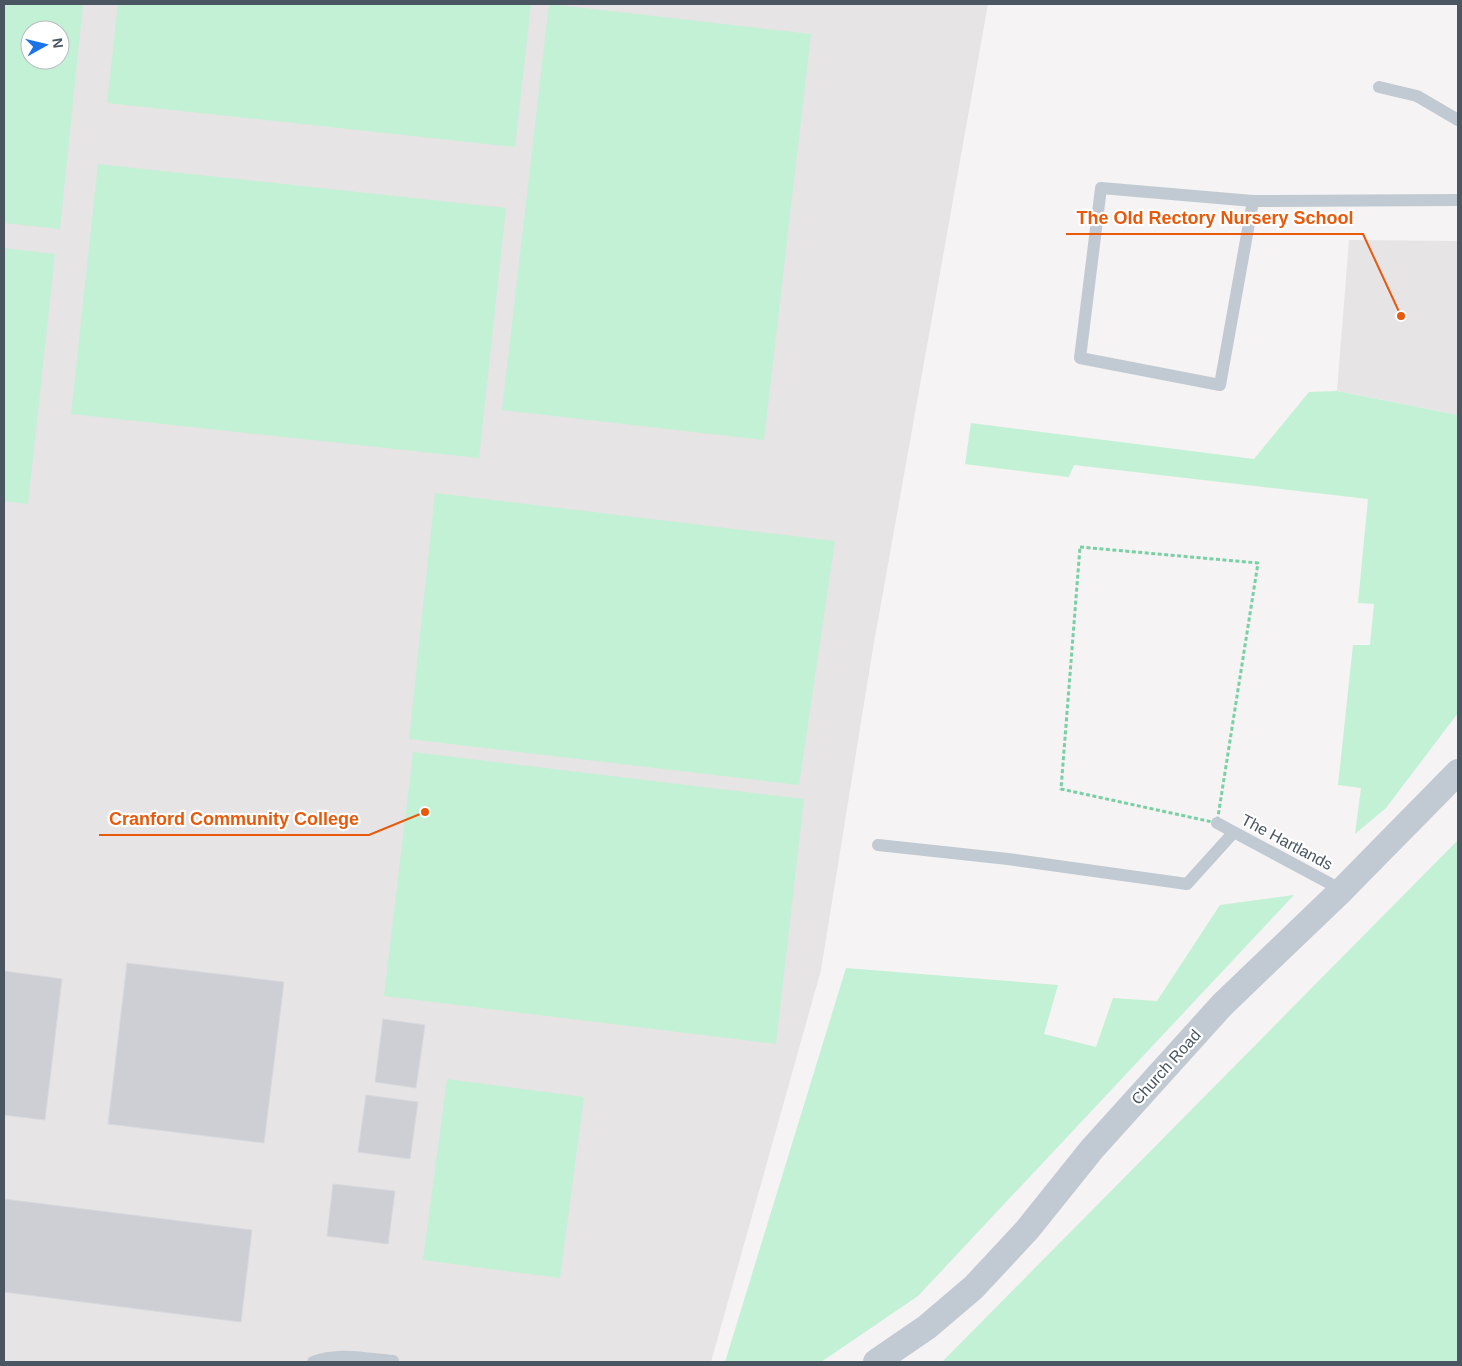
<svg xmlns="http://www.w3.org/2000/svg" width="1462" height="1366" viewBox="0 0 1462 1366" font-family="Arial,sans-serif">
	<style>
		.education { fill: #e6e4e5; fill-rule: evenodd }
		.green { fill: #c3f1d5; fill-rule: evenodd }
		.building { fill: #cdcfd5; stroke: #d7d9de }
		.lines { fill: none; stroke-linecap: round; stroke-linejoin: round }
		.path { stroke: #7ad0a6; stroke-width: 3; stroke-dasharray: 4 2.5; stroke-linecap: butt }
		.service { stroke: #c1cad2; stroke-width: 12 }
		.minor { stroke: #c1cad2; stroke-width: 26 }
		.labels { text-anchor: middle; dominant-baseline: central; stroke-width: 4.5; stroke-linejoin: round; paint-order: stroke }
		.street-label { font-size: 16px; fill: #4a5661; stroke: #fff }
		.leader { fill: none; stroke: #e8590c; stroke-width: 2 }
		.callout-dot { fill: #e8590c; stroke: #fff; stroke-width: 2 }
		.callout-label { font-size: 18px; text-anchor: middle; font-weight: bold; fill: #e8590c; stroke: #fff; stroke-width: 4.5; stroke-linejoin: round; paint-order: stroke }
	</style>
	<rect width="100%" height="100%" fill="#f5f3f3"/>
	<path class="education" d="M4 4H988L872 654 821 970 711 1362H4ZM30 30H60V60H30Z
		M1349 240 1458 241V415L1337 391Z"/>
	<path class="green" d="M4 4 83 5 60 229 4 223ZM30 30H60V60H30Z
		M118 4H531L515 147 107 103Z
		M549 4 811 34 764 440 502 410Z
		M98 164 506 208 479 458 71 414Z
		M4 248 55 254 28 504 4 501Z
		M1337 391 1458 415V713L1386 808 1355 834 1361 788 1338 785 1353 645H1370L1374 604 1358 603 1368 499 1074 465 1069 477 965 464 971 423 1254 459 1309 392Z
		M435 493 835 541 799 785 409 739Z
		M413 752 804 799 776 1044 384 996Z
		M1458 840V1362H942Z
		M1294 895 918 1296 821 1362H725L846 968 1058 985 1044 1034 1096 1047 1113 998 1157 1001 1220 905Z
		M447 1079 584 1097 560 1278 423 1260Z"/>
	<path class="building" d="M127 963 284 982 264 1143 108 1124Z
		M4 971 62 979 45 1120 4 1115Z
		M383 1019 425 1025 416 1088 375 1082Z
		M366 1095 418 1102 410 1159 358 1152Z
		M333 1184 395 1191 388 1244 327 1236Z
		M4 1199 252 1230 241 1322 4 1292Z"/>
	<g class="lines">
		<path class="path" d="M1080 547 1258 563 1217 823 1061 789Z"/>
		<path class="service" d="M1379 87 1417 96 1458 120
			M1253 201 1220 385 1080 358 1101 188 1253 201 1458 200
			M1217 823 1342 890
			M878 845 1008 859 1187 884 1234 832
			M313 1362C338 1352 367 1359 393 1361"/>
		<path class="minor" d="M876 1362 927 1327 974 1287 1027 1230 1092 1149 1222 1005 1342 890 1458 772"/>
	</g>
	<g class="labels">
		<g class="street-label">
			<text transform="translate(1287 842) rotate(28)">The Hartlands</text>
			<text transform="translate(1166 1067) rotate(-48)">Church Road</text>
		</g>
	</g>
	<path class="leader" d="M1401 316L1363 234H1066M425 812L369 835H99"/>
	<g class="callout-dot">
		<circle cx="1401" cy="316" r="5"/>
		<circle cx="425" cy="812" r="5"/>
	</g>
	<g class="callout-label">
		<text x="1215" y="224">The Old Rectory Nursery School</text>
		<text x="234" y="825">Cranford Community College</text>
	</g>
	<rect width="1462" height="1366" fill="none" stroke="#4a5661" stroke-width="10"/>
	<g transform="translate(45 45) rotate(82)"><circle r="24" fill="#ffffff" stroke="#b7bbc0"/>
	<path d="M0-4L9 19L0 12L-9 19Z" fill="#1a73e8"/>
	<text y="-8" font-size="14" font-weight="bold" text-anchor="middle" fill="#4a5661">N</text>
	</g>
</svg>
